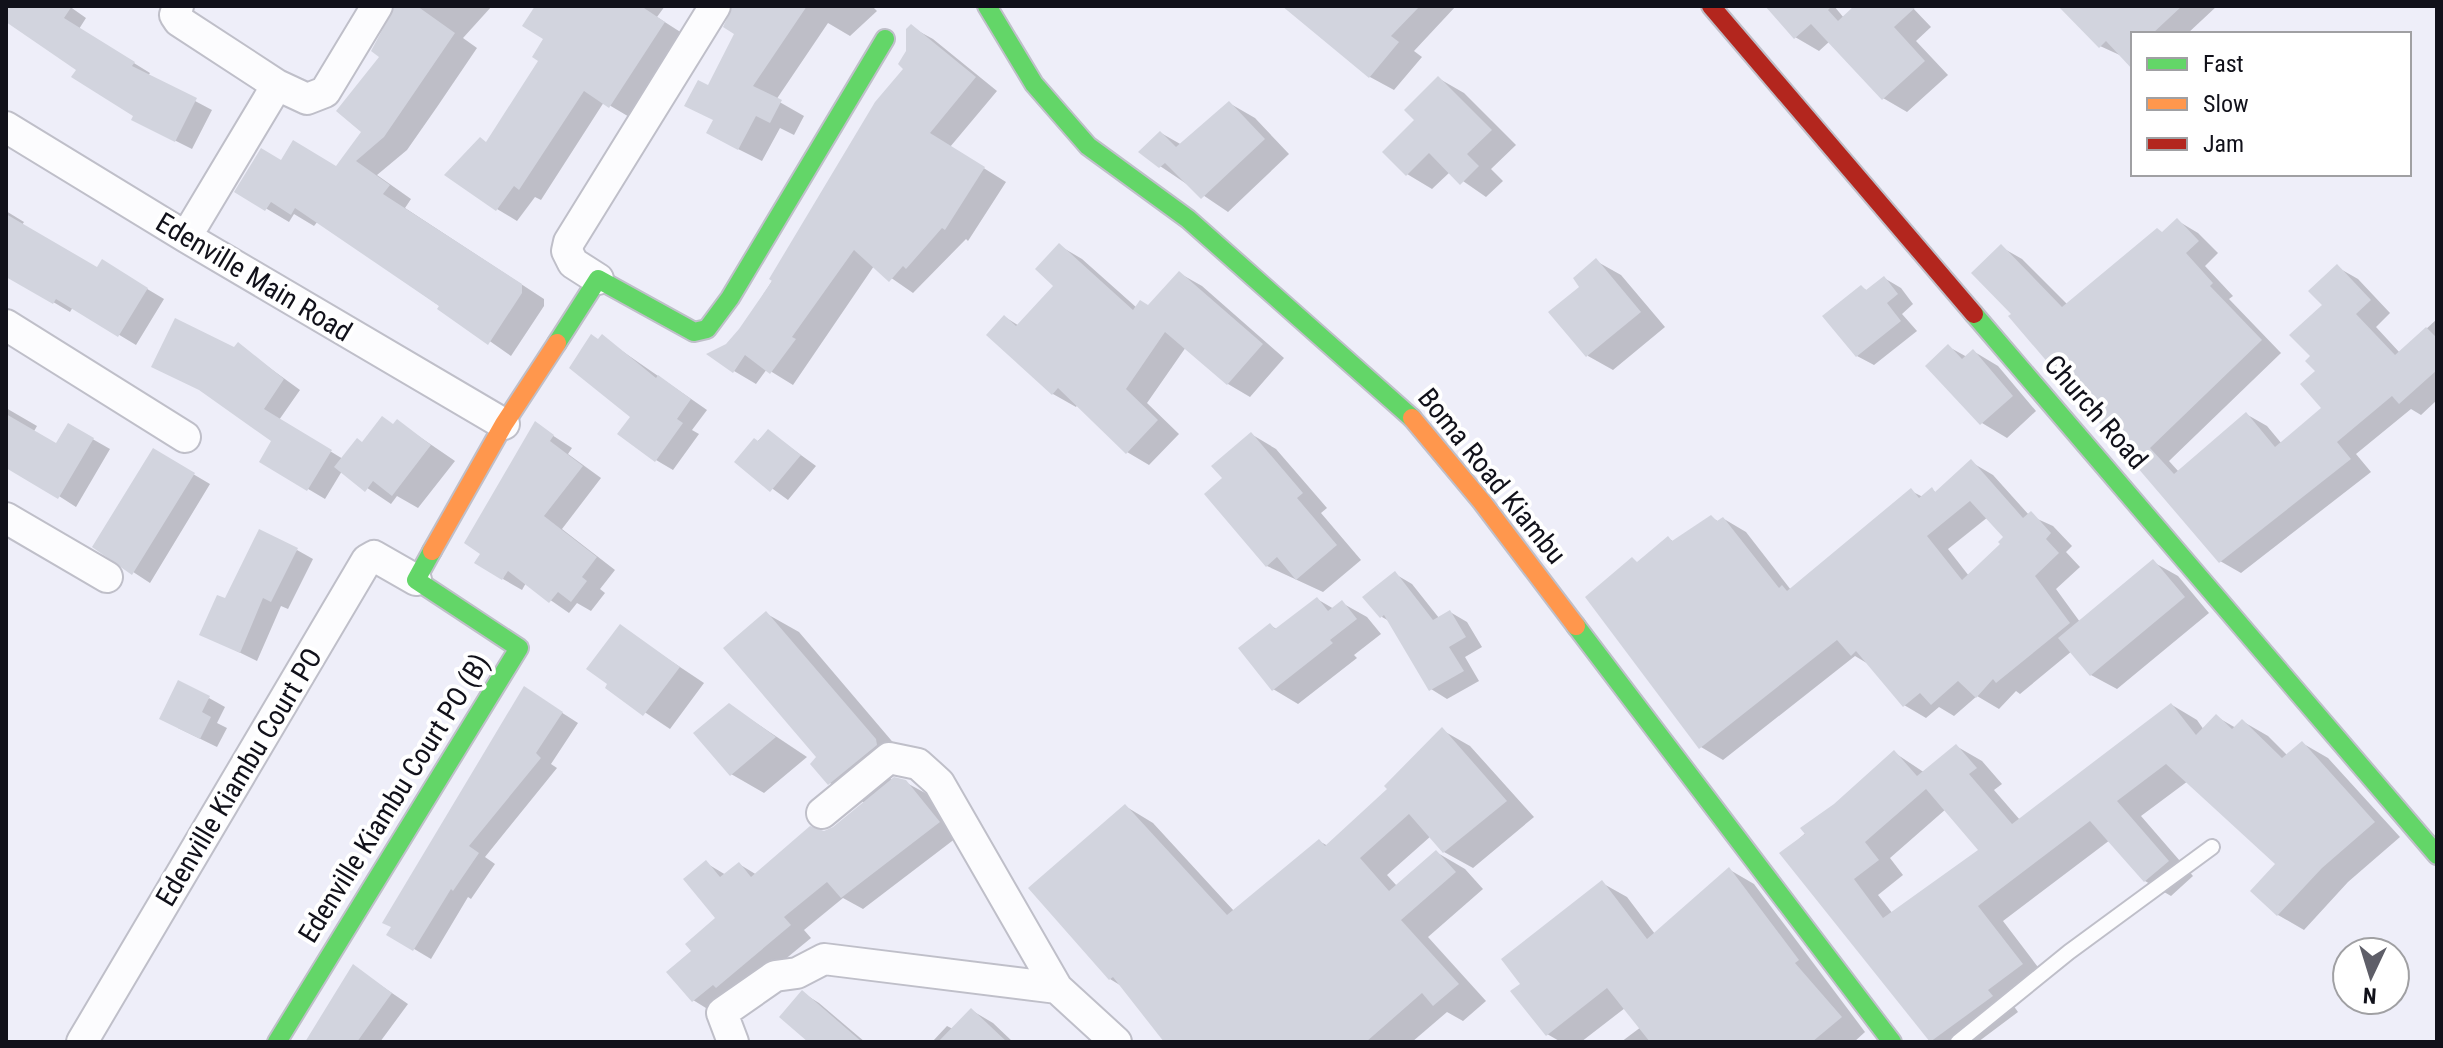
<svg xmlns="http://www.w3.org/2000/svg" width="2443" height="1048" viewBox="0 0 2443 1048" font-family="'Roboto Condensed',sans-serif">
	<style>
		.shadow { fill: #0003; fill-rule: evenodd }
		.building { fill: #d2d4de; fill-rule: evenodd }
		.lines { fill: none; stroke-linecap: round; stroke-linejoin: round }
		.lane-casing { stroke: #bfbfc9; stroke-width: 18 }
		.street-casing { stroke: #bfbfc9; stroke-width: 34 }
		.fast-casing { stroke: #bfbfc9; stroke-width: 22 }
		.slow-casing { stroke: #bfbfc9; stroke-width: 22 }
		.jam-casing { stroke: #bfbfc9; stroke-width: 22 }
		.lane { stroke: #fcfcfe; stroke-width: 14 }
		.street { stroke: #fcfcfe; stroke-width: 30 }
		.fast { stroke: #63d668; stroke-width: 18 }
		.slow { stroke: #ff974d; stroke-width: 18 }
		.jam { stroke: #b3261e; stroke-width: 18 }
		.labels { text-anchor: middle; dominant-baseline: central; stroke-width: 8; stroke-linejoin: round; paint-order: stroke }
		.street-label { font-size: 28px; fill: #11111a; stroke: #fff }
	</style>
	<rect width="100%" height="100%" fill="#eeeef9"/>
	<path class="shadow" d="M6 6H69L86 18 79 29 150 73 148 76 212 110 192 149 150 128 79 70 6 20Z
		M395 6H492L463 38 477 48 437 107 407 150 377 175 411 199 405 208 544 299V306L511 356 318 221 314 226 294 214 289 222 237 191 282 162 337 168 363 132Z
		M538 6H665L657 17 685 35 631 118 604 102 541 200 535 197 517 221 497 209 487 144 541 61 546 39Z
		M735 6H872L877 11 850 36 828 23 776 100 804 116 794 135 780 128 762 161 732 146 715 121 709 88 737 33Z
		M1286 6H1456L1414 51 1422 57 1394 90 1370 77Z
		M1768 6H1834L1844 18 1857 6H1911L1931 27 1916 41 1948 75 1907 112 1883 98 1830 41 1819 51 1795 37Z
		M2069 6H2217L2187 34H2133V67L2124 57 2100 46Z
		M911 27 933 39 997 91 950 147 1006 182 968 241 966 239 913 293 874 266 793 385 767 369 756 384 734 371 727 346 741 330 906 69Z
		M1438 78 1464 93 1516 145 1491 169 1503 181 1486 197 1450 172 1432 189 1407 174Z
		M1229 103 1255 118 1289 154 1228 212 1160 166 1161 133 1182 145Z
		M6 211 24 222 22 225 98 270 102 262 164 299 136 345 73 307 70 312 11 277 6 267Z
		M2178 221 2198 233 2218 253 2205 266 2233 296 2229 299 2281 353 2169 461 2179 472 2246 414 2267 426 2282 444 2324 409 2313 356 2337 267 2358 279 2390 313 2376 327 2400 353 2437 319V400L2421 415 2411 409 2356 454 2371 472 2241 573 2220 561 2014 314 2001 247 2022 259 2068 305Z
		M1060 246 1082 259 1137 308 1149 307 1179 273 1202 286 1284 358 1250 397 1228 384 1186 347 1147 403 1179 434 1149 465 1127 452 1078 404 1076 407 1053 394 1005 317 1019 326 1056 286Z
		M1596 261 1621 275 1665 327 1613 370 1588 356 1582 287Z
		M1884 278 1901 288 1913 304 1902 314 1917 331 1874 365 1857 356 1861 287 1868 291Z
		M602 337 707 410 692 430 699 434 673 470 656 460 633 417 600 341Z
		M238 345 300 390 279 420 343 459 398 422 455 461 418 508 397 496 391 504 342 471 325 499 261 461 274 441 234 350Z
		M1949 347 1967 357 1973 351 1998 366 2036 411 2007 438 1982 423Z
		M6 408 37 426 33 433 56 446 68 425 110 449 76 507 6 462Z
		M535 424 572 448 568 454 601 478 562 529 615 570 600 589 605 593 591 611 577 603 569 613 526 583 522 590 503 579Z
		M768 431 816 466 788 500 736 462Z
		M1251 434 1276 449 1327 508 1321 513 1361 560 1323 592 1267 566 1225 478Z
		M154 451 210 484 150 583 95 547Z
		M1971 462 1993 475 2029 515 2053 526 2072 546 2066 552 2080 567 2056 589 2080 622 2153 562 2178 576 2209 613 2117 689 2091 675 2072 651 2020 694 2016 691 1999 709 1977 696 1954 716 1939 707 1926 718 1904 705 1870 665 1855 656 1723 760 1701 747 1638 563 1668 538 1674 542 1711 517 1719 522 1724 519 1746 532 1791 590 1911 491 1923 497 1932 490 1937 493ZM1988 517 2006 537 2003 544 1969 576 1948 549Z
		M297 550 313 559 288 609 281 606 257 661 202 634 226 601Z
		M1395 574 1412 584 1439 618 1450 612 1467 622 1482 647 1465 657 1479 681 1447 699 1431 689 1391 622 1382 617Z
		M1317 599 1334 609 1342 603 1367 617 1381 634 1354 655 1357 658 1298 704 1273 689 1270 625 1278 630Z
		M767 614 799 632 908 760 909 764 890 779 905 782 927 794 960 835 863 909 843 898 804 930 811 938 738 998 714 1013 693 1000V951L718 919 706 863 726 875 739 864 757 875 834 829 865 803 830 783Z
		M620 627 704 683 670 729 607 687Z
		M525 689 578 723 551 764 557 768 485 857 495 864 471 899 468 897 431 959 389 934 393 927 385 922Z
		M209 698 225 707 217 723 227 728 217 747 178 728Z
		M729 705 807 757 764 793 731 774Z
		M2172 705 2197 720 2204 730 2217 717 2236 728 2242 721 2268 736 2288 756 2302 743 2328 758 2400 837 2348 882 2304 930 2278 915V864L2188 781 2141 816 2193 876 2171 896 2145 881 2110 840 2003 921 2047 979 2013 1005 2018 1012 1978 1042H1932L1782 854 1895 753 1925 773 1956 746 1982 761 2002 784 1994 790 2020 820ZM1946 809 1981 850 1893 914 1878 895 1903 875 1890 858Z
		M1442 730 1470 746 1534 817 1473 868 1444 852 1431 836 1387 875 1397 886 1436 852 1465 869 1483 889 1428 937 1486 1001 1463 1021 1447 1012 1412 1042H1167L1123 987 1110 979 1125 806 1153 823 1234 911 1319 841 1328 846 1390 790Z
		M1730 870 1754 884 1865 1032 1854 1042H1621L1641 1027 1625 1008 1581 1042H1561L1547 1034 1523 984 1602 883 1627 897 1655 934Z
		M354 967 408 1004 380 1042H307Z
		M803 993 819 1003 865 1042H811Z
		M971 1010 993 1023 1013 1042H932L947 1026 953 1029Z"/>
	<path class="building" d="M6 6H72L64 18 135 62 132 66 197 98 175 142 131 120 133 116 71 77 76 70 6 22Z
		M395 6H417L455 33 384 137 356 161 390 185 383 194 522 284V293L488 345 437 309 439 306 295 208 291 215 271 202 265 211 234 192 261 148 281 160 293 140 336 166 361 132 336 111 379 57 371 51Z
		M535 6H641L665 22 609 108 584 91 519 190 514 186 496 211 444 175 480 137 486 142 538 61 532 57 543 39 522 26Z
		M733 6H807L753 86 782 100 770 123 756 116 738 150 706 133 713 120 684 106 698 80 708 85 734 34 723 27Z
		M1282 6H1420L1391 36 1399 42 1369 78Z
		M1765 6H1832L1828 10 1838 21 1854 6H1917L1894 27 1925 61 1882 100 1811 24 1794 39Z
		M2058 6H2182L2152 34H2133V70L2106 41 2099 48Z
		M911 24 976 77 930 133 985 167 945 230 942 228 906 269 903 266 889 282 854 250 792 337 796 339 770 374 745 355 733 373 706 354 726 344 739 329 772 281 769 279 875 102 903 69 898 64 906 51V29Z
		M1438 76 1492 130 1467 154 1479 166 1460 185 1429 153 1406 176 1382 152 1414 120 1404 110Z
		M1229 101 1265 139 1201 199 1165 163 1159 168 1138 152 1160 131 1176 147Z
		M6 214 97 267 102 259 148 288 118 337 56 299 53 304 6 277Z
		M2177 218 2199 241 2186 253 2213 283 2210 286 2262 340 2150 448 2174 474 2246 412 2275 447 2321 408 2300 384 2315 371 2305 361 2310 356 2289 335 2322 305 2308 291 2337 264 2371 300 2356 314 2395 355 2426 327 2437 338V370L2399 404 2392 396 2337 442 2351 459 2219 563 2008 316 2011 314 1971 273 2001 244 2062 307 2157 228 2162 232Z
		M1059 243 1133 310 1140 300 1148 305 1179 271 1263 344 1227 385 1165 332 1126 389 1158 420 1126 454 1058 388 1052 395 986 335 1004 315 1016 326 1053 286 1035 269Z
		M1596 258 1641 312 1586 357 1548 312 1579 287 1573 278Z
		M1884 276 1898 294 1887 303 1901 321 1856 357 1822 316 1861 285 1866 290Z
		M175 318 234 347 238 342 284 379 264 409 332 450 307 491 259 462 271 441 199 390 151 367Z
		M591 334 598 339 602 334 656 378 658 375 691 399 677 419 683 423 655 462 617 434 630 417 569 368Z
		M1948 344 1962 359 1973 349 2013 396 1980 425 1925 366Z
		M6 414 56 443 68 423 94 438 58 499 6 468Z
		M382 416 393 424 397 419 431 445 392 496 373 481 365 492 334 467 357 438 362 442Z
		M535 421 554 435 550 441 583 466 544 516 597 557 582 577 587 581 571 602 558 592 549 603 508 571 502 580 474 563 480 554 464 543Z
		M768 429 801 455 770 492 734 462 754 438 758 441Z
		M1251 432 1303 493 1297 498 1337 545 1296 580 1277 557 1266 567 1204 494 1222 478 1211 466Z
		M153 448 195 473 132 575 92 547Z
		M1971 459 2023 518 2031 511 2051 533 2046 539 2059 553 2035 576 2070 623 1996 683 1993 679 1976 698 1958 681 1931 705 1920 693 1903 707 1856 651 1851 656 1837 640 1699 749 1585 597 1632 557 1637 562 1668 536 1672 541 1711 515 1717 521 1723 517 1779 588 1782 585 1787 591 1911 488 1919 498 1932 487 1935 492ZM1970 501 2003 537 1998 542 2000 544 1962 580 1927 536Z
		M259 529 298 548 271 602 263 598 240 653 199 635 217 595 225 598Z
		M2153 559 2185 597 2090 676 2058 638Z
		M1395 571 1433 620 1450 610 1466 637 1449 647 1464 671 1429 691 1384 615 1380 618 1362 597Z
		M1317 597 1328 611 1342 600 1357 619 1330 640 1333 643 1272 691 1238 648 1270 623 1275 629Z
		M766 611 876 739 877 745 828 785 810 764 816 757 723 648Z
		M620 624 680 667 643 716 605 688 607 684 586 669Z
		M178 680 210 696 202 712 211 717 200 739 159 719Z
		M524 686 563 712 536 753 541 758 469 846 479 853 453 891 451 889 413 951 386 935 391 927 382 923Z
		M729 703 776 737 730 776 693 733Z
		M2171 703 2196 735 2216 714 2232 729 2242 719 2282 758 2302 741 2375 822 2322 868 2277 916 2250 891 2275 864 2166 764 2117 801 2169 861 2144 882 2090 821 1978 906 2023 964 1988 990 1993 996 1930 1042 1779 853 1805 834 1800 828 1834 804 1894 750 1917 776 1956 744 1977 768 1969 774 2012 824ZM1926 789 1978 850 1883 918 1854 879 1879 860 1865 842Z
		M1442 727 1507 801 1443 853 1409 814 1360 858 1389 891 1436 850 1456 872 1401 920 1459 984 1433 1006 1422 993 1366 1042H1164L1113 977 1109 980 1028 888 1125 804 1227 915 1319 839 1325 846 1387 789 1384 786Z
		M894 777 906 780 940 822 841 898 827 882 784 917 791 925 716 988 713 985 692 1002 666 972 691 951 685 944 715 918 683 879 706 860 720 877 739 862 751 877 810 826 824 831 833 827Z
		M1729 867 1799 960 1795 963 1842 1017 1812 1042H1650L1607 988 1546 1036 1510 991 1520 984 1501 959 1602 880 1647 939Z
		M353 964 392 993 357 1042H305Z
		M802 990 862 1042H808L779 1017Z
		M971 1008 1007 1042H938Z"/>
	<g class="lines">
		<defs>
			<path id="lane" d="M1958 1042 2069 952 2212 847"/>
			<path id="street" d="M178 6 175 15 179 21 277 85 186 237
				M277 85 307 99 325 92 377 6
				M6 127 186 237 504 424
				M598 279 573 263 567 251 569 242 715 6
				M6 325 185 437
				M6 518 107 577
				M822 813 889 758 918 764 939 783 1057 988 1116 1042
				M82 1042 367 560 374 556 416 580
				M733 1042 722 1013 775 976 797 973 824 959 1057 988"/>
			<path id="fast" d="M987 6 1034 84 1088 146 1188 219 1412 418
				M1974 314 2437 855
				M557 343 598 279 694 332 707 329 730 298 885 39
				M1576 626 1892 1042
				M277 1042 519 648 416 580 432 551"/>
			<path id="slow" d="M1412 418 1482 502 1576 626
				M432 551 504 424 557 343"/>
			<path id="jam" d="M1711 6 1974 314"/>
		</defs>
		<use href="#lane" class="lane-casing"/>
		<use href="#street" class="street-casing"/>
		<use href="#fast" class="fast-casing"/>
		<use href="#slow" class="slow-casing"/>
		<use href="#jam" class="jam-casing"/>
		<use href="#lane" class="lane"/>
		<use href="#street" class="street"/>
		<use href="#fast" class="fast"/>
		<use href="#slow" class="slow"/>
		<use href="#jam" class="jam"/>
	</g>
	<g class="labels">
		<g class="street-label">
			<text transform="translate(254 277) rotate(31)">Edenville Main Road</text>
			<text transform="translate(2096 412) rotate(49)">Church Road</text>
			<text transform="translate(1492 476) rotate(51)">Boma Road Kiambu</text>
			<text transform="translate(239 777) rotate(-59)">Edenville Kiambu Court PO</text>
			<text transform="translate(394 798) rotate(-58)">Edenville Kiambu Court PO (B)</text>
		</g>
	</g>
	<rect width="2443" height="1048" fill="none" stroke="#11111a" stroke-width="16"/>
	<rect x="2131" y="32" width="280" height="144" fill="#ffffff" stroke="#a0a0a3" stroke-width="2"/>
	<rect x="2147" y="58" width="40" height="12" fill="#63d668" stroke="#a0a0a3" stroke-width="2"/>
	<text x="2203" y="72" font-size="24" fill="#11111a">Fast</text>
	<rect x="2147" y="98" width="40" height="12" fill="#ff974d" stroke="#a0a0a3" stroke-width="2"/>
	<text x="2203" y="112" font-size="24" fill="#11111a">Slow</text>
	<rect x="2147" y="138" width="40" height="12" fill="#b3261e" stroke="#a0a0a3" stroke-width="2"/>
	<text x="2203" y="152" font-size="24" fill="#11111a">Jam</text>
	<g transform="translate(2371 976) rotate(184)"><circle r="38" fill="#ffffff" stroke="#a0a0a3" stroke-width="2"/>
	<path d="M0-6L14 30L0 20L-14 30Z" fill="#5e5e68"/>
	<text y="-12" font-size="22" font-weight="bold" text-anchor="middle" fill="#11111a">N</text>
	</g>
</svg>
